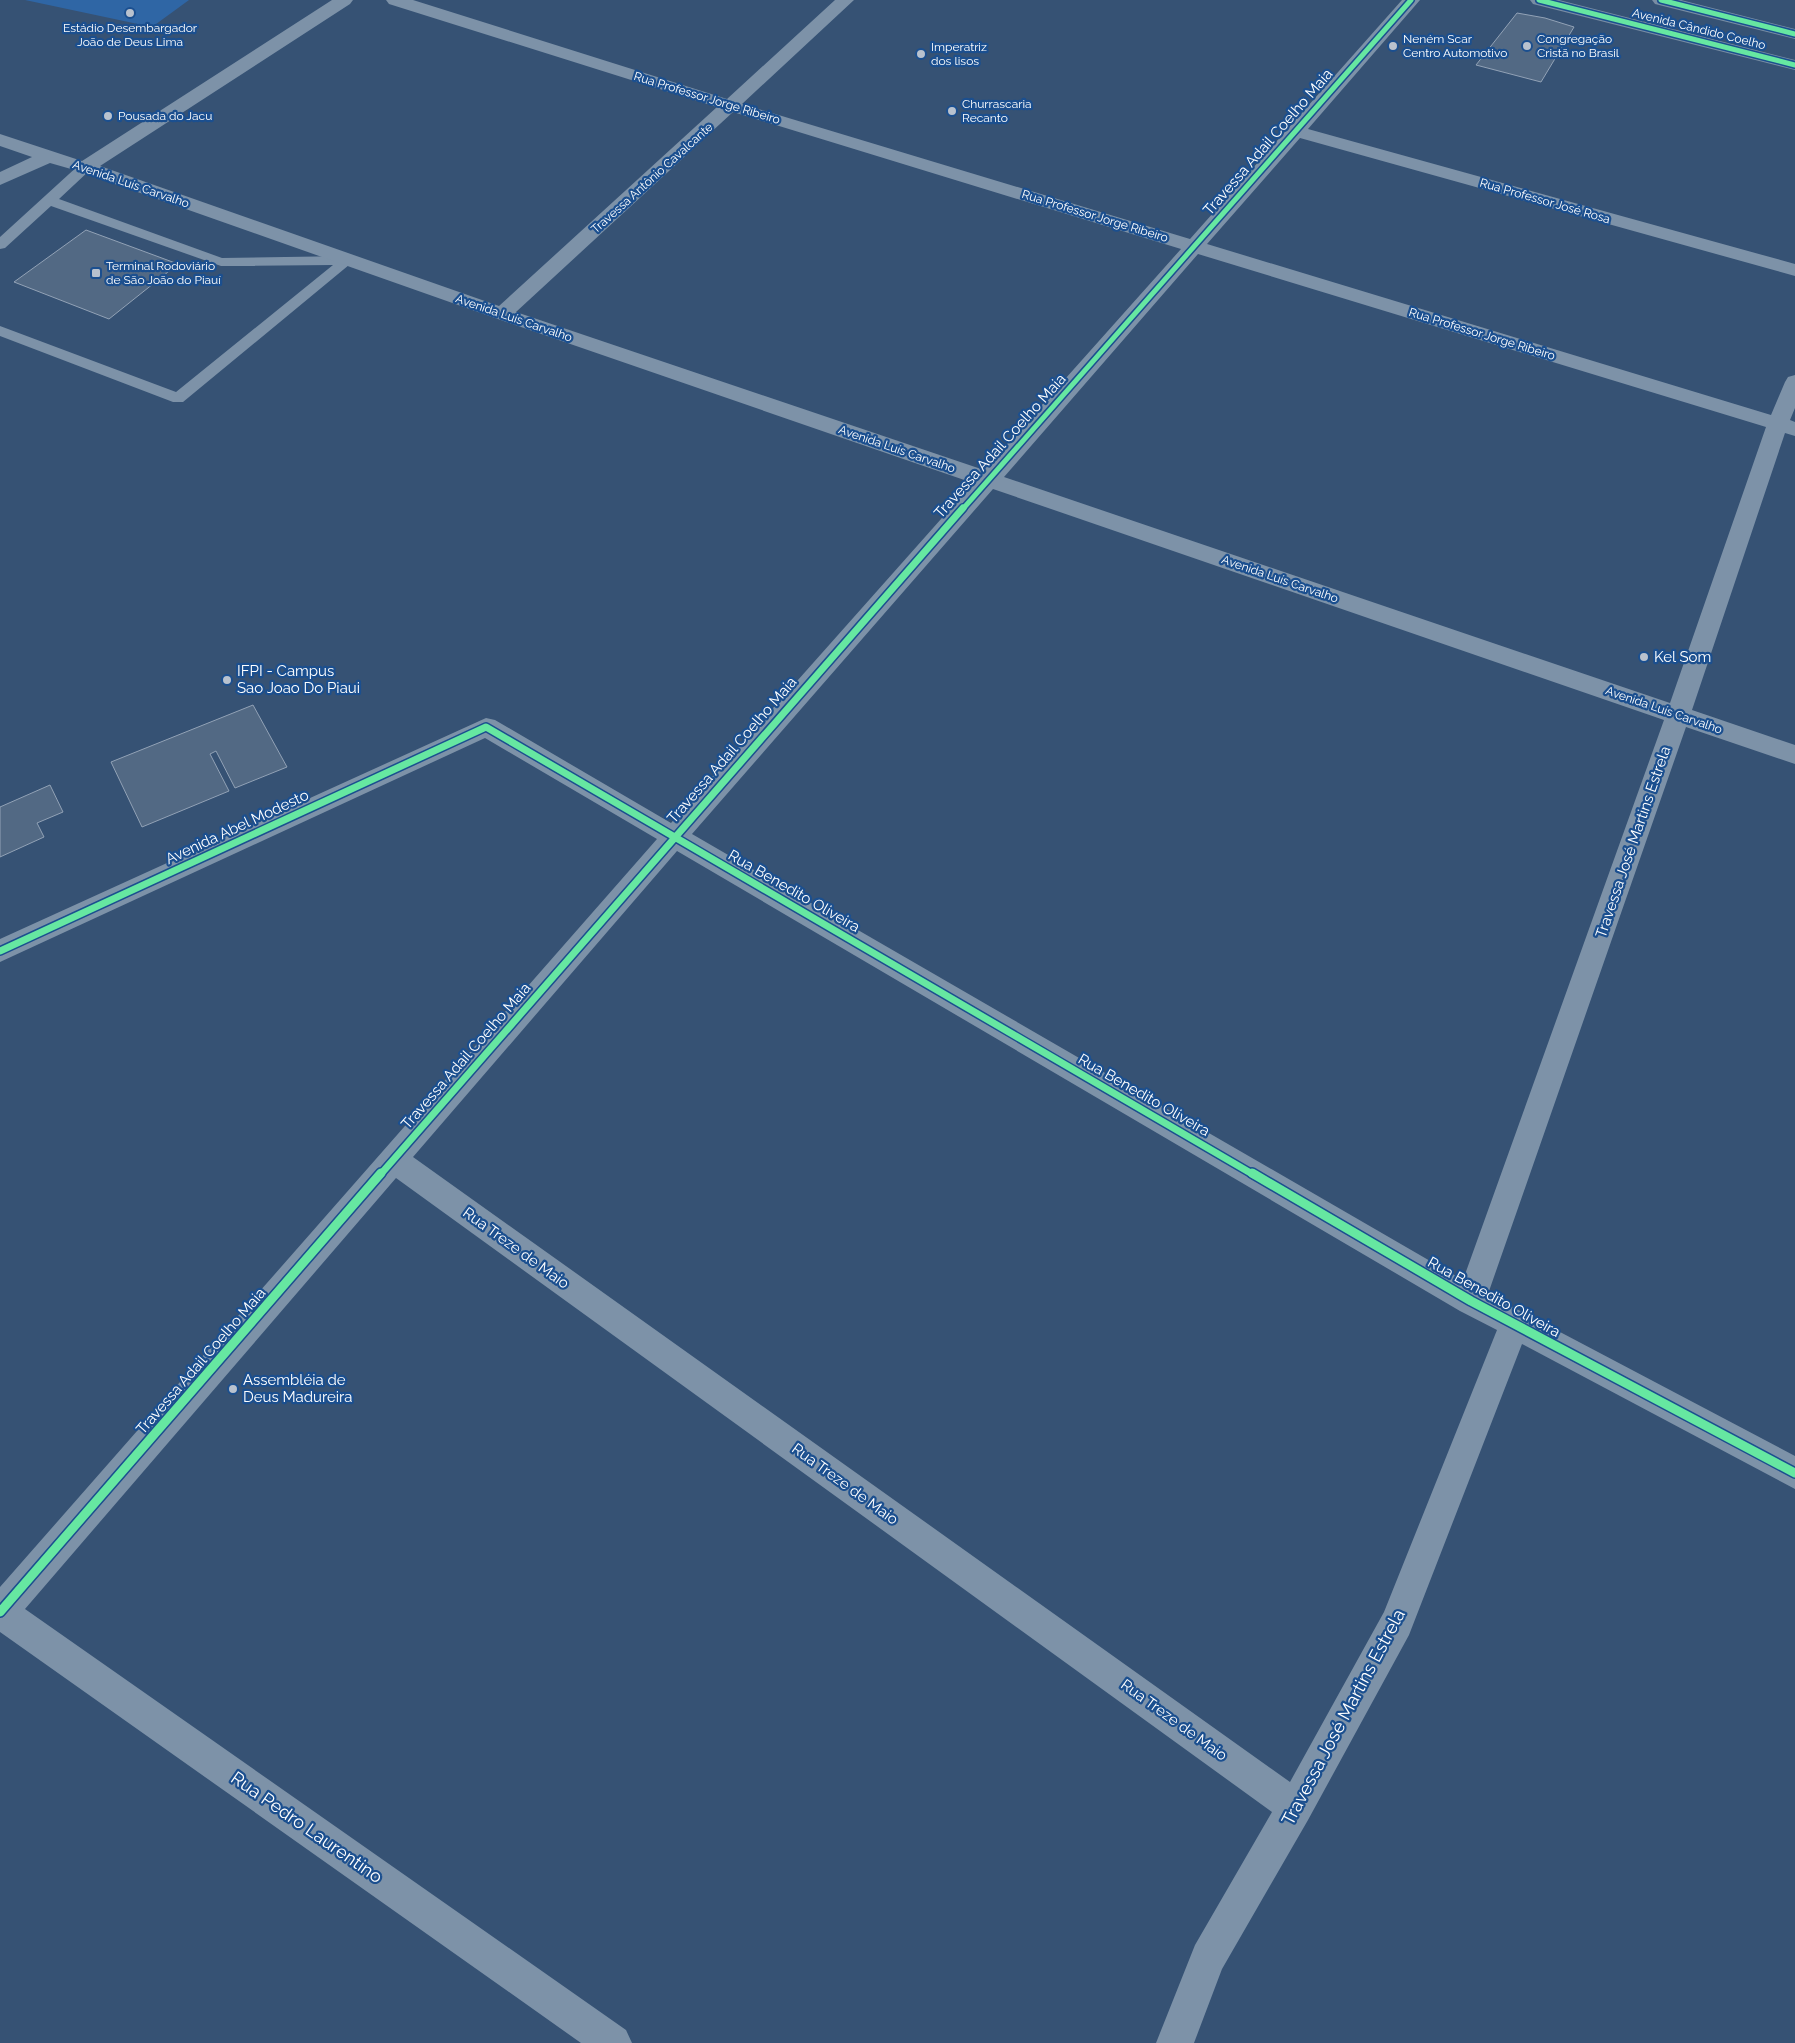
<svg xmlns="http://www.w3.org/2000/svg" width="1795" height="2043" viewBox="0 0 1795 2043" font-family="Raleway,sans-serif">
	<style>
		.green { fill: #2f66a5 }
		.building { fill: #526984; stroke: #92a2b6 }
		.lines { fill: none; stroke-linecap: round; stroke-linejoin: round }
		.lane { fill: #7d92a8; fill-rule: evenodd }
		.street { fill: #7d92a8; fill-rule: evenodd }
		.secondary { fill: #798da4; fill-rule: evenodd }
		.cycleway-far2-casing { stroke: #1b4f8f; stroke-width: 8 }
		.cycleway-far1-casing { stroke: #1b4f8f; stroke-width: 10 }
		.cycleway-casing { stroke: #1b4f8f; stroke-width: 12 }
		.cycleway-far2 { stroke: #66e7a1; stroke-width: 5 }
		.cycleway-far1 { stroke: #66e7a1; stroke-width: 7 }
		.cycleway { stroke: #66e7a1; stroke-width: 9 }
		.poi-dot { fill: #b9c2ce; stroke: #1b4f8f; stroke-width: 2 }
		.labels { text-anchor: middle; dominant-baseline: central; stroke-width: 4.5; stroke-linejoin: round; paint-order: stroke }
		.far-poi-label { font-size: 12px; fill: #fff; stroke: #1b4f8f; text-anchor: start }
		.far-street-label { font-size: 12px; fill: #fff; stroke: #1b4f8f }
		.street-label { font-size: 15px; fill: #fff; stroke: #1b4f8f }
		.poi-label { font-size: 15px; fill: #fff; stroke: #1b4f8f; text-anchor: start }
		.near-street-label { font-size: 18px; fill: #fff; stroke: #1b4f8f }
	</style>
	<rect width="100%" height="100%" fill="#365274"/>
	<path class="green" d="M25 0H189L152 27Z"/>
	<path class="building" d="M1517 13 1545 18 1574 27 1541 82 1476 65Z
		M86 230 178 264 109 319 14 282Z
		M253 705 287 767 235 788 216 751 210 754 229 791 142 827 111 762Z
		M50 785 63 812 37 823 44 837 0 857V807Z"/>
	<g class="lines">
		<path class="lane" d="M85 163 92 167 90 170 59 199 222 258 348 256 353 257 355 260 183 402H173L0 336V326L176 392 333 265 221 266 51 206 5 248 0 249V237L80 164Z"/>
		<path class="street" d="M332 0H353L350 4 100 166 499 306 717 107 389 4 386 0H413L727 99 835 0H854L742 104 1190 239 1402 0H1420L1308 129 1795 264V276L1300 138 1207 244 1771 415 1785 382 1788 377 1795 375V408L1790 420 1795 422V436L1785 433 1692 710 1795 745V764L1686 727 1488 1294 1795 1456V1489L1522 1344 1409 1635 1308 1820 1222 1969 1194 2043H1156L1195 1945 1272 1812 396 1178 25 1609 626 2030 632 2043H581L0 1632V1587L657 839 485 738 0 962V939L486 718 495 720 671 823 973 483 495 318 78 171 50 163 0 185V172L32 157 0 146V134L82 161ZM733 112 1181 249 984 470 516 312ZM1198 254 1766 427 1670 703 1004 477ZM993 489 1664 720 1463 1280 692 834ZM677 851 1460 1311 1497 1330 1384 1612 1290 1782 413 1157Z"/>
		<path class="secondary" d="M1530 0H1559L1795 60V70L1533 4Z
			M1652 0H1681L1795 29V39L1655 4Z"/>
		<defs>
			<path id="cycleway-far2" d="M1539 0 1795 65
				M1661 0 1795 34
				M962 510 1411 0"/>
			<path id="cycleway-far1" d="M0 951 486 727 1254 1175
				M380 1175 963 508"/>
			<path id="cycleway" d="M1252 1173 1471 1301 1795 1473
				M0 1612 381 1173"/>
		</defs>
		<use href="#cycleway-far2" class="cycleway-far2-casing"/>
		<use href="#cycleway-far1" class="cycleway-far1-casing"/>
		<use href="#cycleway" class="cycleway-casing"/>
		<use href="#cycleway-far2" class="cycleway-far2"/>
		<use href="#cycleway-far1" class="cycleway-far1"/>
		<use href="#cycleway" class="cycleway"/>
	</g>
	<g class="poi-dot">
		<circle cx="130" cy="13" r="5"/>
		<circle cx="1393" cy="46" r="5"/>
		<circle cx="1527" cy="46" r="5"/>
		<circle cx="921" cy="54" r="5"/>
		<circle cx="952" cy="111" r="5"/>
		<circle cx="108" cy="116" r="5"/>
		<rect x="91" y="268" width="10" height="10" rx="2.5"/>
		<circle cx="1644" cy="657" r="5"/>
		<circle cx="227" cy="680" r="5"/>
		<circle cx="233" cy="1389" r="5"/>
	</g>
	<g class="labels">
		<g class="far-poi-label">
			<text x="130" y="28" text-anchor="middle">Estádio Desembargador<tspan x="130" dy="14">João de Deus Lima</tspan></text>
			<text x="1403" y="39">Neném Scar<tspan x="1403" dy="14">Centro Automotivo</tspan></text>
			<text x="1537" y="39">Congregação<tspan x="1537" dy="14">Cristã no Brasil</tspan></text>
			<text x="931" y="47">Imperatriz<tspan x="931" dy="14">dos lisos</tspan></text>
			<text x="962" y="104">Churrascaria<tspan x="962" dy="14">Recanto</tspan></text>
			<text x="118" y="116">Pousada do Jacu</text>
			<text x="106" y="266">Terminal Rodoviário<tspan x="106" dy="14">de São João do Piauí</tspan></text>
		</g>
		<g class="far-street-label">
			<text transform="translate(1699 29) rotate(14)">Avenida Cândido Coelho</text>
			<text transform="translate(707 98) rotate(17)">Rua Professor Jorge Ribeiro</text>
			<text transform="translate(652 178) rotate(-42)">Travessa Antônio Cavalcante</text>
			<text transform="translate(131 184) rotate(19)">Avenida Luís Carvalho</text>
			<text transform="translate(1545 201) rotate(16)">Rua Professor José Rosa</text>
			<text transform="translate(1095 216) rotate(17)">Rua Professor Jorge Ribeiro</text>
			<text transform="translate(514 318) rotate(19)">Avenida Luís Carvalho</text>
			<text transform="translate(1482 334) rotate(17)">Rua Professor Jorge Ribeiro</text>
			<text transform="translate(897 449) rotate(19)">Avenida Luís Carvalho</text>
			<text transform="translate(1280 579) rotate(19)">Avenida Luís Carvalho</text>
			<text transform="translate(1664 710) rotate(19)">Avenida Luís Carvalho</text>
		</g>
		<g class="street-label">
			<text transform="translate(1268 142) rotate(-49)">Travessa Adail Coelho Maia</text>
			<text transform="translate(1000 446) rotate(-48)">Travessa Adail Coelho Maia</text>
			<text transform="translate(732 750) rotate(-49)">Travessa Adail Coelho Maia</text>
			<text transform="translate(237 827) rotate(-25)">Avenida Abel Modesto</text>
			<text transform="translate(1633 842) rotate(-71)">Travessa José Martins Estrela</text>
			<text transform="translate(794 891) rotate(30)">Rua Benedito Oliveira</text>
			<text transform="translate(466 1056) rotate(-49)">Travessa Adail Coelho Maia</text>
			<text transform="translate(1144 1095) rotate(30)">Rua Benedito Oliveira</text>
			<text transform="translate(516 1248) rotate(36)">Rua Treze de Maio</text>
			<text transform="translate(1494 1297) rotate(29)">Rua Benedito Oliveira</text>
			<text transform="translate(201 1361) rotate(-49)">Travessa Adail Coelho Maia</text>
			<text transform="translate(845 1484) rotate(36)">Rua Treze de Maio</text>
			<text transform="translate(1174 1720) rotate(36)">Rua Treze de Maio</text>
		</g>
		<g class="poi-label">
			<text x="1654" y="657">Kel Som</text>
			<text x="237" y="671">IFPI - Campus<tspan x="237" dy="17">Sao Joao Do Piaui</tspan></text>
			<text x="243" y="1380">Assembléia de<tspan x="243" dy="17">Deus Madureira</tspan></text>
		</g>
		<g class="near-street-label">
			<text transform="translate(1343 1717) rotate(-62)">Travessa José Martins Estrela</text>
			<text transform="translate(307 1827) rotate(35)">Rua Pedro Laurentino</text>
		</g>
	</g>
</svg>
